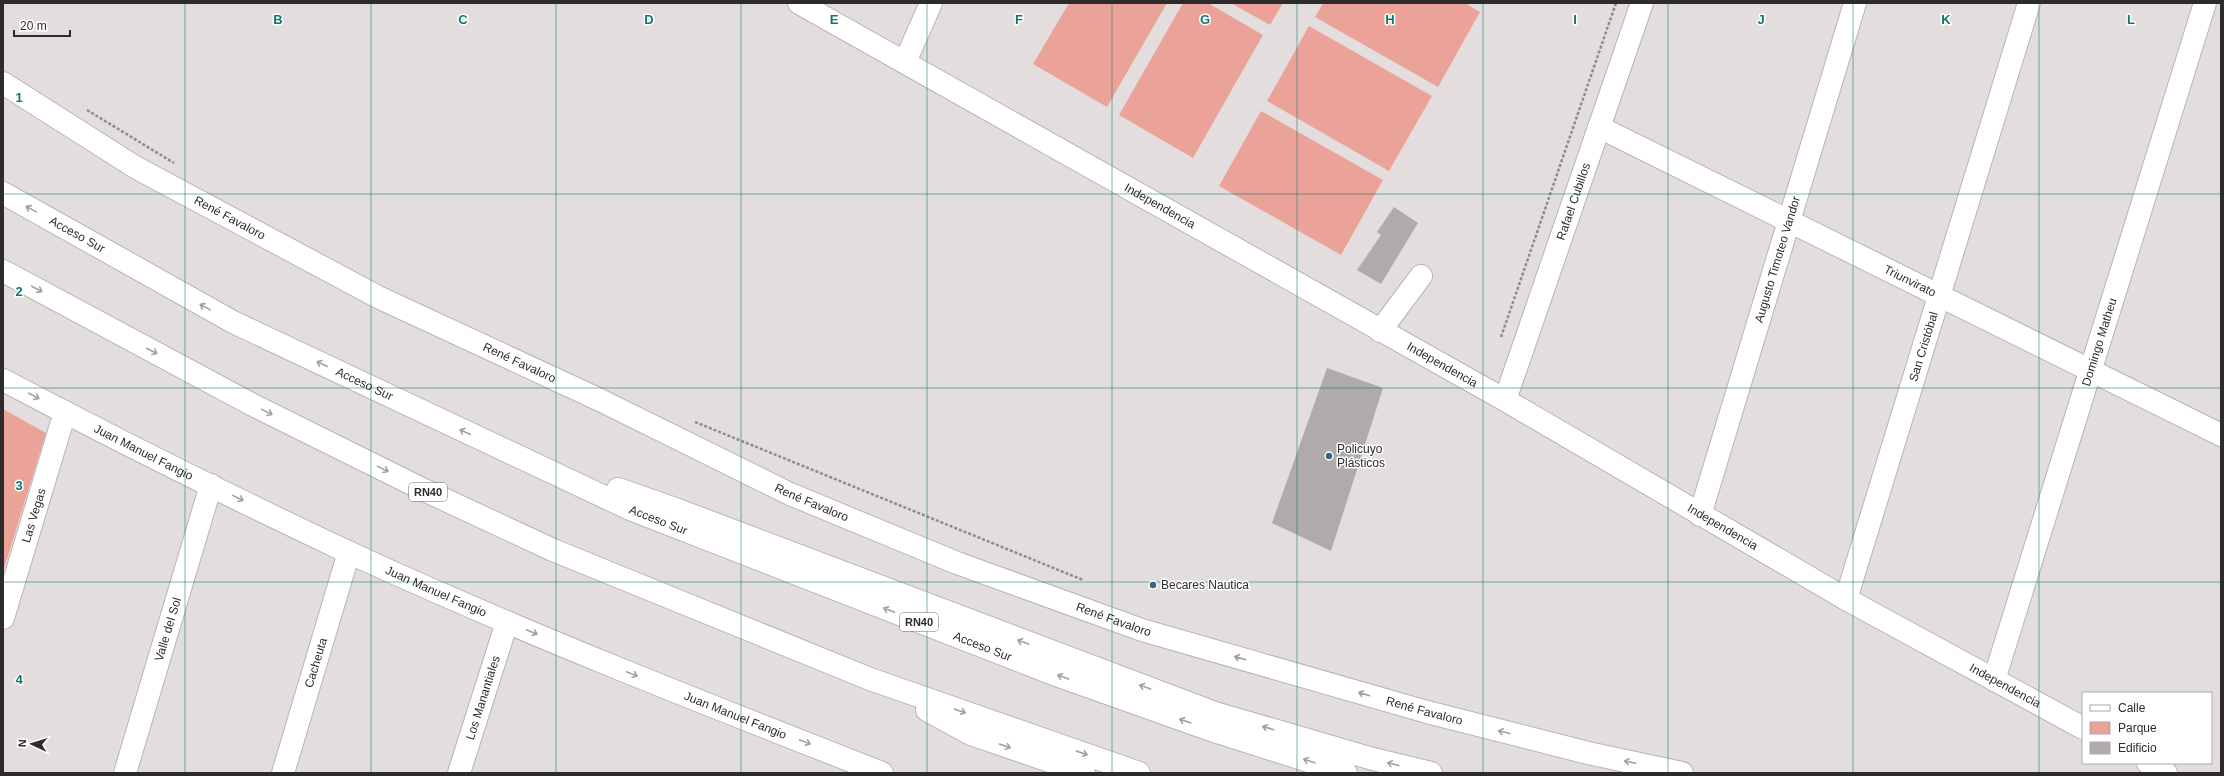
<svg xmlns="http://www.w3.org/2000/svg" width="2224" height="776" viewBox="0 0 2224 776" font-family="Helvetica,sans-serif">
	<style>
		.green { fill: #eba399 }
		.building { fill: #b0abaa }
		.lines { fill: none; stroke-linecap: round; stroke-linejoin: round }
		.minor-casing { stroke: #b9b4b3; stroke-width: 24 }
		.highway-casing { stroke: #b9b4b3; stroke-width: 24 }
		.path { stroke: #8e8b8a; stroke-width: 2.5; stroke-dasharray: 3 2; stroke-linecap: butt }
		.minor { stroke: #fff; stroke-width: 22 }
		.highway { stroke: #fff; stroke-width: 22 }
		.oneway { stroke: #a0a0a0 }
		.grid { fill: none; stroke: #0f766e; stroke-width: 1; stroke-opacity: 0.55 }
		.poi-dot { fill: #326883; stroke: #fff; stroke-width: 1.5 }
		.labels { text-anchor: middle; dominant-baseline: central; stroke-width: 3; stroke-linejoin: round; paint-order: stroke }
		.shield { fill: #fff; stroke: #6c6b6b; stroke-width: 1 }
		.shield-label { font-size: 11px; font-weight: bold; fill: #2d2b2b }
		.street-label { font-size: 12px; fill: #2d2b2b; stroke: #fff }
		.poi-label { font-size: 12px; fill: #2d2b2b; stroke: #fff; text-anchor: start }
		.grid-label { font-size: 13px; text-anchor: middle; font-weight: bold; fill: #0f766e; stroke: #fff; stroke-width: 3; stroke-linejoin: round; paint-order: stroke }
	</style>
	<rect width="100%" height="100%" fill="#e3dedd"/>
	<path class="green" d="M1069 3H1167L1107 107 1033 64Z
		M1183 3H1208L1263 35 1193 158 1119 115Z
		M1231 3H1283L1270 25Z
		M1323 3H1465L1480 12 1438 87 1315 17Z
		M1309 26 1432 96 1389 171 1267 101Z
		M1261 111 1383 180 1341 255 1219 186Z
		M3 409 46 433 3 572Z"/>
	<path class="building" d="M1394 207 1418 223 1381 284 1357 270 1381 235 1377 232Z
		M1327 368 1383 388 1331 551 1272 523Z"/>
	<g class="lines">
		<defs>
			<g id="minor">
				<path id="s1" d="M799 3 1505 400 1846 599 2083 728"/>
				<path d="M905 62 931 3"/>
				<path id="s2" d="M3 83 135 167 378 297 600 400 790 494 957 563 1142 630 1427 712 1588 753 1682 773"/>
				<path id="s3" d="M1599 127 2221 435"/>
				<path d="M1380 331 1421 276"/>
				<path id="s4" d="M3 380C117 440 233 498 350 553 524 633 703 703 882 773"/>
				<path id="s5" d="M1505 400 1642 3"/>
				<path id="s6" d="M1700 515 1855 3"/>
				<path id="s7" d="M1846 599 2029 3"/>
				<path id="s8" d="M3 618 65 412"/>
				<path id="s9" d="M1994 680 2205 3"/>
				<path d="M2148 763 2166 773"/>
				<path id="s10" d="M125 773 211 485"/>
				<path id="s11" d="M283 773 349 552"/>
				<path id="s12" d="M459 773 507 622"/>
			</g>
			<g id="highway">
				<path id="s13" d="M3 193 233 322 630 509 1056 675 1208 729 1346 773"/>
				<path d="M3 271 251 404 424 490 553 550 870 679 1139 773"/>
				<path d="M618 489 678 510 1215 713 1373 759 1431 773"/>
				<path d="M927 710 971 734 1084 773"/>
			</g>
		</defs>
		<use href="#minor" class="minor-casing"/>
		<use href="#highway" class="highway-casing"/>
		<path class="path" d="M87 110 174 163
			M1501 337 1616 3
			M695 422 1083 580"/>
		<use href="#minor" class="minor"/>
		<use href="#highway" class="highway"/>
	</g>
	<defs><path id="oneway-shaft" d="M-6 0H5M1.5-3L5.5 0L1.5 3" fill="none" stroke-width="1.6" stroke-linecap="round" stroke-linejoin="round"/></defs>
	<g class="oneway">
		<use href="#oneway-shaft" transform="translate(31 209) rotate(-151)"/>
		<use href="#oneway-shaft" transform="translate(37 289) rotate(28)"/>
		<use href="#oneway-shaft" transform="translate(205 307) rotate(-151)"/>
		<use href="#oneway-shaft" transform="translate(152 351) rotate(28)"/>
		<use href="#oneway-shaft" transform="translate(322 364) rotate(-155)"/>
		<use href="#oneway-shaft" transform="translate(34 396) rotate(28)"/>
		<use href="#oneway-shaft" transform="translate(267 412) rotate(26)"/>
		<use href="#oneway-shaft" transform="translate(465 432) rotate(-155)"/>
		<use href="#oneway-shaft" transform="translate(383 469) rotate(26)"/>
		<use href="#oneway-shaft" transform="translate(238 498) rotate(26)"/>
		<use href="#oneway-shaft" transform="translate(889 610) rotate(-159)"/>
		<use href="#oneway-shaft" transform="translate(532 632) rotate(23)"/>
		<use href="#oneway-shaft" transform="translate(1023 642) rotate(-160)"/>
		<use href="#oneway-shaft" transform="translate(1240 658) rotate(-164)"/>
		<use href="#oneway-shaft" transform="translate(632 674) rotate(22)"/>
		<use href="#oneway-shaft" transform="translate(1063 677) rotate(-160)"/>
		<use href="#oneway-shaft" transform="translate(1145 687) rotate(-160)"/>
		<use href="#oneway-shaft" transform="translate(1364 694) rotate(-164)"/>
		<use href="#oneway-shaft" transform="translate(960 711) rotate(19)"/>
		<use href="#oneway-shaft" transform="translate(1185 721) rotate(-160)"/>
		<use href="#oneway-shaft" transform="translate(1268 728) rotate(-164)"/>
		<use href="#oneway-shaft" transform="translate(1504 732) rotate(-166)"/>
		<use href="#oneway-shaft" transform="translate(805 742) rotate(22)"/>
		<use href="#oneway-shaft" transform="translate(1005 746) rotate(19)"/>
		<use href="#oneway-shaft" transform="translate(1082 753) rotate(19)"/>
		<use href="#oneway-shaft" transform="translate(1309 761) rotate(-162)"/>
		<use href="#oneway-shaft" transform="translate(1630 762) rotate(-168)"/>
		<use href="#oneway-shaft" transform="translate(1393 764) rotate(-166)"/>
	</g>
	<path class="grid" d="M185 3V773M371 3V773M556 3V773M741 3V773M927 3V773M1112 3V773M1297 3V773M1483 3V773M1668 3V773M1853 3V773M2039 3V773M3 194H2221M3 388H2221M3 582H2221"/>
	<g class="poi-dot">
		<circle cx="1329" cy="456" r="4"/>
		<circle cx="1153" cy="585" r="4"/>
	</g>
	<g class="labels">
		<g class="shield">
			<rect x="409" y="483" width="38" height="18" rx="3"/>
			<rect x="900" y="613" width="38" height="18" rx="3"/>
		</g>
		<g class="shield-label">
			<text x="428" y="492">RN40</text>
			<text x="919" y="622">RN40</text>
		</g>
		<g class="street-label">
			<text stroke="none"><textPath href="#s5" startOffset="210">Rafael Cubillos</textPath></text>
			<text stroke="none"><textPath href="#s1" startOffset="414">Independencia</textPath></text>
			<text stroke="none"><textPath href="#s2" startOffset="264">René Favaloro</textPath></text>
			<text stroke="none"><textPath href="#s13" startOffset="85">Acceso Sur</textPath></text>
			<text stroke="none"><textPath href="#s6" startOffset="267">Augusto Timoteo Vandor</textPath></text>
			<text stroke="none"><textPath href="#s3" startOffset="347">Triunvirato</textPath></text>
			<text stroke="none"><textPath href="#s9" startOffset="354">Domingo Matheu</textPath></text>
			<text stroke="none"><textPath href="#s7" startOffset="264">San Cristóbal</textPath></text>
			<text stroke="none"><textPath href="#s2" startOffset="588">René Favaloro</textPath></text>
			<text stroke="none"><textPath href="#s1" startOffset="738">Independencia</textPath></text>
			<text stroke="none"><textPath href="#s13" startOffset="409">Acceso Sur</textPath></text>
			<text stroke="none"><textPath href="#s4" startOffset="158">Juan Manuel Fangio</textPath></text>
			<text stroke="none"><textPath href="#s2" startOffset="912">René Favaloro</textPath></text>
			<text stroke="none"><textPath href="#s8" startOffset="107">Las Vegas</textPath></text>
			<text stroke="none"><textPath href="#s13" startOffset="733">Acceso Sur</textPath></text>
			<text stroke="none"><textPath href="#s1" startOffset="1062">Independencia</textPath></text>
			<text stroke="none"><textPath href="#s4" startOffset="482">Juan Manuel Fangio</textPath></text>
			<text stroke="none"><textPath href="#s2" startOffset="1236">René Favaloro</textPath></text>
			<text stroke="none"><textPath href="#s10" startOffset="150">Valle del Sol</textPath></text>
			<text stroke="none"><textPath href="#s13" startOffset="1081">Acceso Sur</textPath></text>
			<text stroke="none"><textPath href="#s11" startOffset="115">Cacheuta</textPath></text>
			<text stroke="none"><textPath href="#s1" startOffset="1386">Independencia</textPath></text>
			<text stroke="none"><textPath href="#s12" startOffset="79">Los Manantiales</textPath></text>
			<text stroke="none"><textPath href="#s2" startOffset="1560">René Favaloro</textPath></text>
			<text stroke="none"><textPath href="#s4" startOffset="806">Juan Manuel Fangio</textPath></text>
		</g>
		<g class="poi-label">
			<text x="1337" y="449">Policuyo<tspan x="1337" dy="14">Plásticos</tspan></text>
			<text x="1161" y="585">Becares Nautica</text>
		</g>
	</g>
	<g class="grid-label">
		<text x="278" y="24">B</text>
		<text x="463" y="24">C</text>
		<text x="649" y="24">D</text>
		<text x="834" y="24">E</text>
		<text x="1019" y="24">F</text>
		<text x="1205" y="24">G</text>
		<text x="1390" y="24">H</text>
		<text x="1575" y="24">I</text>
		<text x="1761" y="24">J</text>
		<text x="1946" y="24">K</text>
		<text x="2131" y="24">L</text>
		<text x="19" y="102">1</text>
		<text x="19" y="296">2</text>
		<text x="19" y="490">3</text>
		<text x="19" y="684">4</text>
	</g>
	<rect width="2224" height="776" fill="none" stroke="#2d2b2b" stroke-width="8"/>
	<rect x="2082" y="692" width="130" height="72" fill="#ffffff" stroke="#abaaaa"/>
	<rect x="2090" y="705" width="20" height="6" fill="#ffffff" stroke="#abaaaa"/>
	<text x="2118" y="712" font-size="12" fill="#2d2b2b">Calle</text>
	<rect x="2090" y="722" width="20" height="12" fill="#eba399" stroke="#abaaaa"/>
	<text x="2118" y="732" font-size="12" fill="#2d2b2b">Parque</text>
	<rect x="2090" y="742" width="20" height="12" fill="#b0abaa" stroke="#abaaaa"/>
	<text x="2118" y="752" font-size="12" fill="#2d2b2b">Edificio</text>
	<g transform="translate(32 744) rotate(274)" stroke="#ffffff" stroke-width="3" paint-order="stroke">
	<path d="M0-3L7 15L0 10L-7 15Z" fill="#2d2b2b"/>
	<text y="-6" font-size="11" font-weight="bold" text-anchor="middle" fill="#2d2b2b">N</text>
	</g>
	<path d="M14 30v6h56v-6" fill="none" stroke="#2d2b2b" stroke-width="2"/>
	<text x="20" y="30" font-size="12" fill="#2d2b2b" stroke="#ffffff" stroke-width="3" paint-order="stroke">20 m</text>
</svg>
